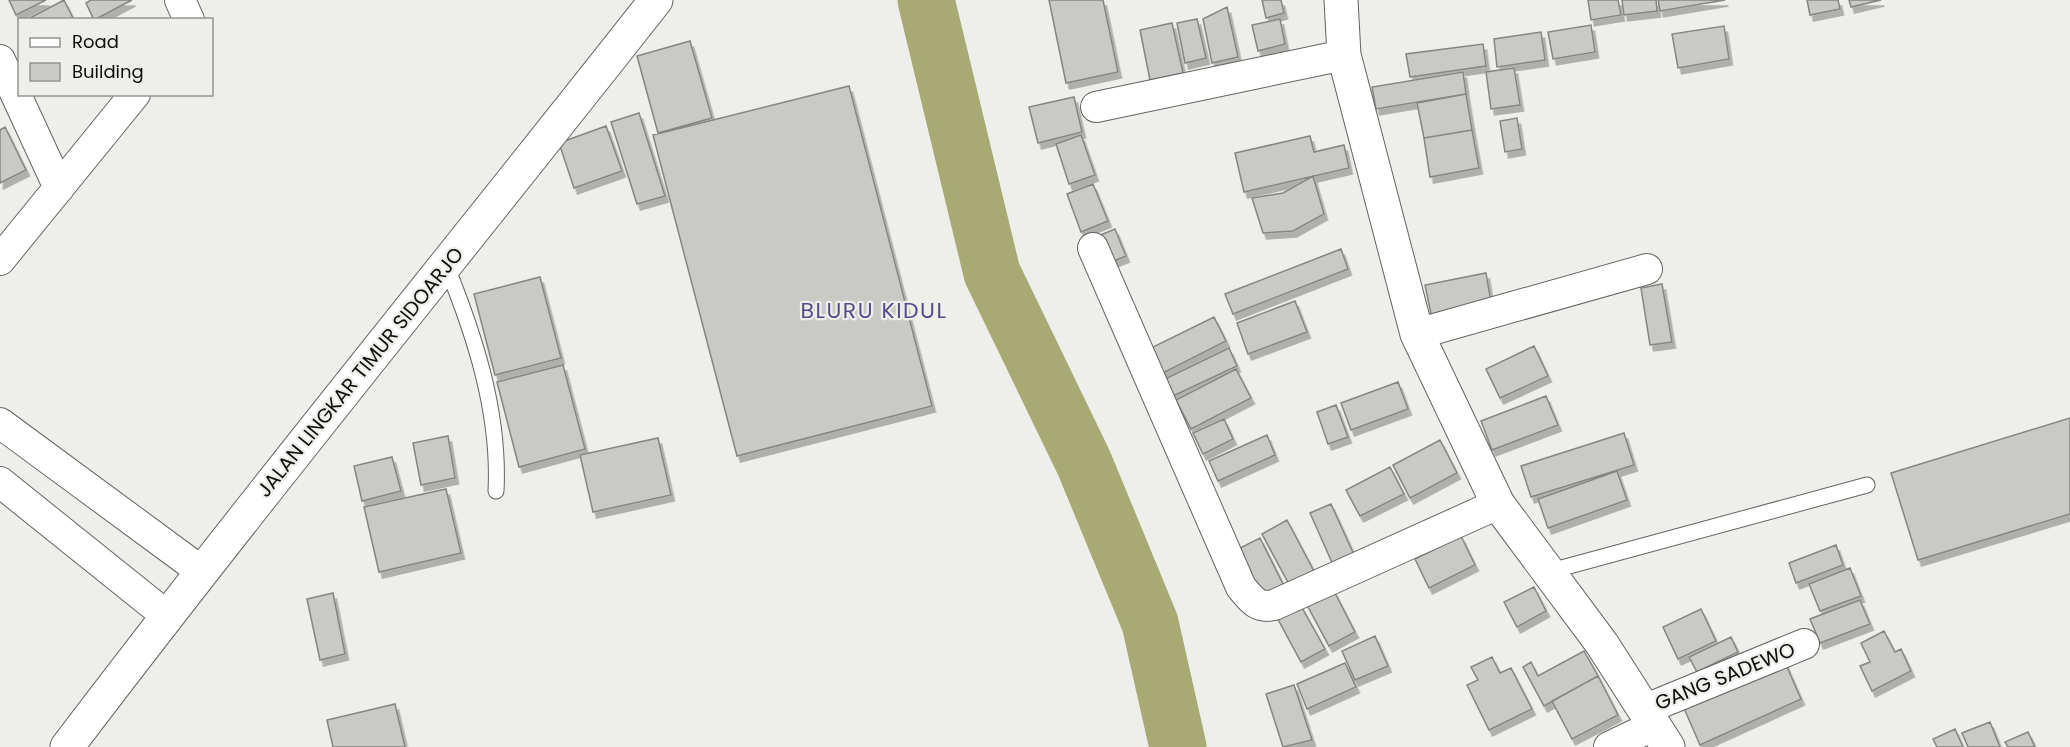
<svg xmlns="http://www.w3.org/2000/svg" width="2070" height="747" viewBox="0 0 2070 747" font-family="Poppins,sans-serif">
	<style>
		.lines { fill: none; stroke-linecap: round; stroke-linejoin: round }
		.river { stroke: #a8aa74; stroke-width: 57 }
		.building { fill: #c9c9c6; stroke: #858582; stroke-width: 1.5; filter: url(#shadow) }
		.service-casing { stroke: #636461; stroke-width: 17 }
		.minor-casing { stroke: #636461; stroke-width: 32 }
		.tertiary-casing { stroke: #636461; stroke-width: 35 }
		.secondary-casing { stroke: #636461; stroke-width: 35 }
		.service { stroke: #fff; stroke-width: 15 }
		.minor { stroke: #fff; stroke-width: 30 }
		.tertiary { stroke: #fff; stroke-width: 33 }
		.secondary { stroke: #fff; stroke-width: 33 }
		.labels { text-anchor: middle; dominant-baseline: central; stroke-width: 4.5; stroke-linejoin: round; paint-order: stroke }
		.street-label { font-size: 20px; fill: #0d0d0c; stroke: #eeefeb }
		.quarter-label { font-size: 22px; letter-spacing: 1.5px; fill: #564b8a; stroke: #eeefeb }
	</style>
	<defs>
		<filter id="shadow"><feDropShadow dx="3.5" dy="6" stdDeviation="0" flood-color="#0004"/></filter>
	</defs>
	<rect width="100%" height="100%" fill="#eeefeb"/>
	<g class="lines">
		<path class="river" d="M926 0 992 273 1084 463 1150 623 1178 747"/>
	</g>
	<path class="building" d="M9 0H46L16 15Z
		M64 0 74 20H26Z
		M91 0H132L94 20 86 3Z
		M1049 0H1103L1118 72 1066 83Z
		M1262 0H1281L1284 13 1266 18Z
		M1588 0H1618L1621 15 1591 20Z
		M1622 0H1656L1657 11 1624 15Z
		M1658 0H1725L1660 11Z
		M1807 0H1838L1840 9 1810 15Z
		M1849 0H1881L1851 7Z
		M1227 7 1238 57 1212 63 1203 19Z
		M1197 19 1206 58 1185 63 1177 23Z
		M1280 19 1285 44 1258 51 1252 25Z
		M1172 23 1183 73 1150 80 1140 30Z
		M1591 25 1595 52 1553 59 1548 32Z
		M1724 26 1729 59 1678 68 1672 34Z
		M1541 32 1545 60 1497 67 1494 39Z
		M690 41 712 118 658 133 637 56Z
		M1483 44 1486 66 1410 77 1406 54Z
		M1514 68 1520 105 1491 109 1486 72Z
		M1463 72 1466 94 1376 109 1372 87Z
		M849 86 932 406 737 456 653 135Z
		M1466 94 1472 130 1424 138 1417 103Z
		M1074 97 1082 132 1038 143 1029 107Z
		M639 113 665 196 637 204 611 122Z
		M1517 118 1522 149 1505 152 1500 121Z
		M606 126 622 171 574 188 559 143Z
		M5 127 26 170 0 183V130Z
		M1472 130 1479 168 1430 177 1424 138Z
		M1081 135 1095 175 1069 184 1056 144Z
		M1310 136 1314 152 1344 145 1349 168 1244 192 1235 153Z
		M1313 176 1324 214 1293 231 1263 233 1252 198 1283 193Z
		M1093 184 1108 221 1081 232 1067 194Z
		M1115 229 1126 256 1101 266 1091 239Z
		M1341 249 1348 269 1233 314 1225 294Z
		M1486 273 1491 303 1431 314 1425 285Z
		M540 277 561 358 495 375 474 294Z
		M1662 284 1672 342 1650 345 1641 288Z
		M1295 301 1307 332 1248 354 1237 323Z
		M1214 317 1226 341 1161 374 1149 349Z
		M1534 346 1548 376 1500 398 1486 369Z
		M1229 348 1237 366 1173 396 1165 379Z
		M563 365 585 449 519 467 497 382Z
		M1236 369 1251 398 1191 429 1176 400Z
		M1398 382 1408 409 1351 430 1341 403Z
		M1546 396 1558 425 1492 450 1481 421Z
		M1336 405 1348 437 1328 444 1317 412Z
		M2070 418V514L1918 560 1891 473Z
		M1224 419 1233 439 1203 454 1193 433Z
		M1624 433 1634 465 1531 497 1521 466Z
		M1267 435 1275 455 1218 481 1209 461Z
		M448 436 455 478 421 485 413 443Z
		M658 438 671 495 593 512 580 455Z
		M1440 440 1457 473 1410 498 1393 465Z
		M392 457 401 491 362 501 354 466Z
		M1390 467 1404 494 1360 516 1346 490Z
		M1617 471 1627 500 1548 528 1538 499Z
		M446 489 461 553 379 572 364 507Z
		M1331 504 1355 557 1334 567 1310 513Z
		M1287 520 1316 575 1291 588 1262 534Z
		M1461 536 1475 565 1429 588 1415 559Z
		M1260 538 1285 588 1263 599 1238 549Z
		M1836 545 1843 565 1796 583 1789 563Z
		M1850 568 1861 596 1820 611 1809 584Z
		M1534 587 1546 611 1517 627 1504 602Z
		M1334 591 1355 632 1329 646 1307 605Z
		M333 593 345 654 320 660 307 599Z
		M1296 597 1325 649 1301 662 1273 610Z
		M1860 600 1870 624 1820 643 1810 619Z
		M1701 609 1716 641 1678 659 1663 627Z
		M1884 631 1895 652 1901 649 1911 671 1872 691 1860 666 1870 662 1861 643Z
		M1375 636 1388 666 1355 680 1342 651Z
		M1731 637 1738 652 1697 672 1689 657Z
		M1584 651 1598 676 1544 706 1523 667 1531 662 1538 676Z
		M1492 657 1500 673 1511 668 1532 709 1489 730 1467 685 1478 680 1471 667Z
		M1784 660 1801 699 1700 745 1683 706Z
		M1345 663 1356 687 1307 709 1297 684Z
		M1598 676 1618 715 1572 739 1552 701Z
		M1294 685 1312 740 1283 747 1266 694Z
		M395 704 405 747H333L327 720Z
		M1990 722 2000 747H1968L1962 733Z
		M1955 729 1963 747H1937L1933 739Z
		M2028 732 2035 747H2008L2005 742Z"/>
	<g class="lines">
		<defs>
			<path id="service" d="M446 265C475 336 500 413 496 491
				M1547 572 1867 485"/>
			<path id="minor" d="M180 0 189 20
				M0 60 59 188
				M1096 107 1344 55
				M1093 248 1241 587C1251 599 1257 609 1274 605L1498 504
				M0 260 135 94
				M1417 334 1647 269
				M0 423 201 571
				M0 482 167 616
				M1646 709 1804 644
				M1609 747 1655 725"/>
			<path id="tertiary" d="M1341 0 1344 55 1417 334 1498 504 1602 644 1668 747"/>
			<path id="secondary" d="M67 747C259 494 460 249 656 0"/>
		</defs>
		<use href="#service" class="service-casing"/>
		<use href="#minor" class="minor-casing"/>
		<use href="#tertiary" class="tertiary-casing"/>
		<use href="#secondary" class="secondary-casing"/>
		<use href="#service" class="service"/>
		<use href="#minor" class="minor"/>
		<use href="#tertiary" class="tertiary"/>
		<use href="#secondary" class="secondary"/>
	</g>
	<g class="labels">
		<g class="street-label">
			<text transform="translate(360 372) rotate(-51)">JALAN LINGKAR TIMUR SIDOARJO</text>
			<text transform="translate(1725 676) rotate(-22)">GANG SADEWO</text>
		</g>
		<g class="quarter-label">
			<text x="874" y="310">BLURU KIDUL</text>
		</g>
	</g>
	<rect x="18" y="18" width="195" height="78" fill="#eeefeb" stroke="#949592" stroke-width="1.5"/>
	<rect x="30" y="38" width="30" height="9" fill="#ffffff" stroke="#949592" stroke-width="1.5"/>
	<text x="72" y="48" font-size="18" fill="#0d0d0c">Road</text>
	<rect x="30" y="63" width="30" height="18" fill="#c9c9c6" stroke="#949592" stroke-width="1.5"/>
	<text x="72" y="78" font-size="18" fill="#0d0d0c">Building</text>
</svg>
